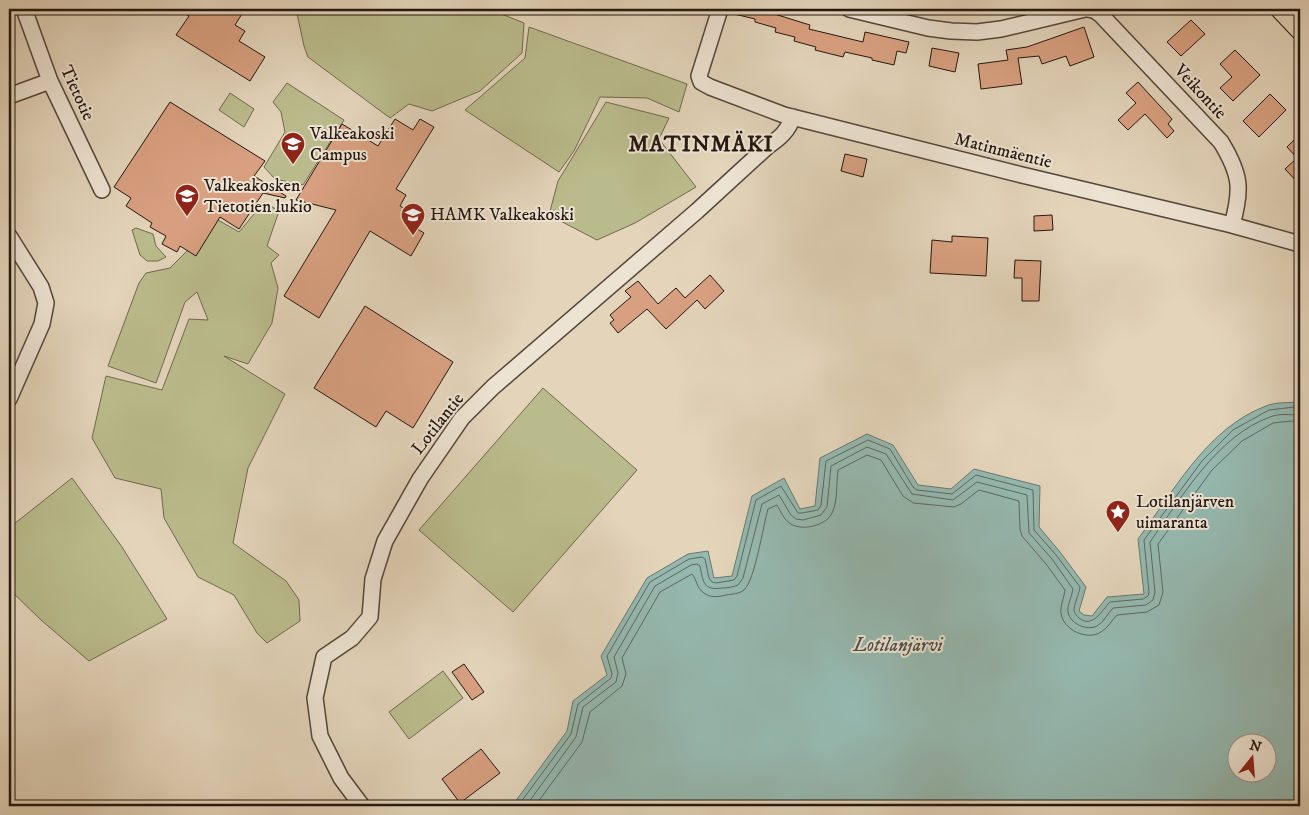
<svg xmlns="http://www.w3.org/2000/svg" width="1309" height="815" viewBox="0 0 1309 815" font-family="'IM FELL DW Pica',serif">
	<style>
		.green { fill: #babb8c; stroke: #70694e }
		.water { fill: #95b8af; stroke: #687870; fill-rule: evenodd }
		.lines { fill: none; stroke-linecap: round; stroke-linejoin: round }
		.shore { stroke: #5d6860; stroke-width: 1 }
		.building { fill: #d8a080; stroke: #251711 }
		.minor-casing { stroke: #54463b; stroke-width: 18 }
		.major-casing { stroke: #251711; stroke-width: 21 }
		.minor { stroke: #ede3d2; stroke-width: 15 }
		.major { stroke: #e3d4ba; stroke-width: 19 }
		.labels { text-anchor: middle; dominant-baseline: central; stroke-width: 4; stroke-linejoin: round; paint-order: stroke }
		.street-label { font-size: 18px; fill: #251711; stroke: #ede3d2 }
		.poi-label { font-size: 18px; fill: #251711; stroke: #ede3d2; text-anchor: start }
		.water-label { font-size: 19px; font-style: italic; fill: #4c4f48; stroke: #ede3d2 }
		.district-label { font-size: 22px; font-weight: bold; letter-spacing: 1px; fill: #251711; stroke: #ede3d2 }
	</style>
	<rect width="100%" height="100%" fill="#e3d4ba"/>
	<filter id="stains"><feTurbulence type="fractalNoise" baseFrequency=".004" numOctaves="4"/><feColorMatrix values="0 0 0 0 .2 0 0 0 0 .09 0 0 0 0 .02 0 0 0 .5 -.17"/></filter>
	<radialGradient id="worn" r=".72"><stop offset=".6" stop-color="#630" stop-opacity="0"/><stop offset="1" stop-color="#630" stop-opacity=".3"/></radialGradient>
	<path class="green" d="M296 9H489L524 23 522 53 480 91 432 111 409 104 390 118 308 57 304 46Z
		M529 27 687 84 679 112 647 98 600 97 574 151 559 172 465 110 525 58Z
		M287 83 344 120 303 185 275 179 264 167 285 132 281 112 273 102Z
		M230 93 254 109 244 127 219 110Z
		M606 102 669 118 659 139 696 187 635 223 597 240 549 215 558 181Z
		M264 202 279 211 267 246 279 255 271 263 278 288 272 323 248 364 224 356 285 394 248 468 233 543 286 581 299 600 300 621 267 643 257 633 234 595 198 577 164 518 161 489 115 478 92 438 106 376 162 390 189 319 208 320 197 292 185 302 156 383 108 366 139 283 146 273 170 268 218 220 239 232Z
		M136 228 153 234 156 246 166 257 158 261H147L140 255 132 230Z
		M543 388 637 470 513 612 419 530Z
		M72 478 122 547 167 619 89 661 41 620 9 589V528Z
		M443 671 463 698 409 739 389 712Z"/>
	<path class="water" d="M1297 402 1300 406V806H512L567 731 573 701 607 675 601 656 647 578 688 554 708 551 714 578 732 576 752 496 784 478 800 509 815 506 820 458 867 434 893 445 918 485 951 489 974 469 1040 486 1039 527 1060 552 1086 587 1079 611 1084 615 1092 616 1107 597 1144 594 1138 539C1174 491 1207 428 1266 406 1275 402 1287 403 1297 402ZM1236 742H1266V772H1236Z"/>
	<g class="lines">
		<path class="shore" d="M518 806 571 734 578 704 611 678 612 674 607 656 650 582 689 559 702 557 705 559 709 578 712 582 716 583 734 580 737 576 756 500 781 486 798 513H802L818 510 821 505 826 461 868 440 890 449 913 487 917 490 952 494 976 475 1033 490 1034 530 1056 555 1080 587C1079 594 1074 604 1074 611 1075 614 1077 616 1079 618 1093 629 1102 610 1110 602L1143 599 1148 596 1149 592 1144 540 1202 461 1233 430 1269 410 1294 407 1300 409
			M526 806 576 737 583 707 616 682 618 673 614 657 655 586 691 565 697 564 700 566C703 581 703 591 722 588 727 588 733 587 738 585L743 578 762 504 779 495 791 515 796 519 803 520 821 515 827 507 831 466 867 447 886 454 912 494 953 500 977 482 1027 495 1029 533 1052 559 1073 589C1072 596 1067 605 1068 612 1070 624 1087 631 1097 626 1104 622 1108 613 1113 608L1146 605 1153 600 1155 592 1150 542C1181 498 1217 436 1270 417 1279 413 1291 415 1300 415
			M535 806 582 742 590 712 622 686 626 674 622 658 660 592 692 574C697 579 696 588 704 593 710 598 718 597 726 595 732 594 739 594 744 590 755 580 763 526 768 509L777 505C781 512 784 520 791 524 802 531 826 526 832 513 838 501 836 484 838 470L867 455 881 460 903 496 913 503 954 507 961 504 979 490 1019 501 1020 529 1022 536 1046 564 1065 590C1064 598 1060 606 1061 613 1063 630 1087 641 1101 632 1108 628 1112 620 1117 615L1147 612 1159 605 1163 592 1158 544 1212 470 1242 441 1273 423 1292 421 1300 423"/>
	</g>
	<path class="building" d="M177 9H245L235 25 245 31 239 41 265 57 250 81 176 35 189 16Z
		M730 9H768V12L810 25 809 29 863 42 865 32 909 42 906 53 897 51 894 65 872 60V58L845 52 843 57 815 50 816 47 794 41 795 37 775 32 776 28 755 22V19L730 13Z
		M1191 20 1205 34 1181 56 1167 42Z
		M1084 27 1094 57 1070 66 1066 56 1042 64 1039 56 1018 58 1022 84 981 89 978 64 1008 60 1006 50 1027 47Z
		M932 48 959 53 955 72 929 66Z
		M1235 50 1260 75 1233 101 1220 88 1232 77 1220 64Z
		M1138 82 1172 119 1168 124 1174 131 1167 138 1145 114 1128 130 1118 120 1136 103 1126 93Z
		M1270 94 1286 110 1259 137 1243 121Z
		M170 102 265 161 254 176 286 196 285 198 263 193 239 229 220 217 196 256 180 246 177 252 162 244 166 236 150 227 152 223 126 206 131 198 114 187Z
		M395 119 413 130 420 119 434 127 396 189 406 195 400 206 415 215 409 224 424 233 411 256 370 231 319 318 284 296 336 210 296 200 342 124 378 146Z
		M1300 134V185L1285 169 1297 158 1287 147Z
		M845 154 867 159 863 177 841 171Z
		M1052 215 1053 230 1034 231V216Z
		M952 236 988 238 986 276 930 273 932 240 952 242Z
		M1015 260 1041 261 1039 301H1022V278H1014Z
		M710 275 724 291 705 309 697 300 666 329 647 309 618 333 610 323 614 320 610 315 631 297 625 291 638 281 658 304 676 288 685 298Z
		M365 306 453 362 413 428 386 411 376 427 314 388Z
		M464 664 484 692 472 700 452 672Z
		M481 749 500 773 460 803 442 779Z"/>
	<g class="lines">
		<defs>
			<path id="minor" d="M24 9 50 81 102 190
				M720 9 699 76 701 82 710 87 784 115 1022 175 1232 225 1300 244
				M849 9 928 28 951 31 977 32 1001 29 1085 9
				M1088 9 1094 10 1101 15 1221 142C1241 175 1242 189 1232 225
				M9 96 50 81
				M9 236 41 287 46 303 42 324 9 399
				M362 806 341 778 320 736 315 698 324 657 352 638 370 617 373 579 385 541 420 479 462 418 493 387 697 211 768 146C780 138 788 131 793 117"/>
			<path id="major" d="M1280 9 1300 30"/>
		</defs>
		<use href="#minor" class="minor-casing"/>
		<use href="#major" class="major-casing"/>
		<use href="#minor" class="minor"/>
		<use href="#major" class="major"/>
	</g>
	<defs>
		<symbol id="university-pin" viewBox="-11 -11 22 30"><path d="M0 17L-7.5 6A9.5 9.5 0 1 1 7.5 6Z" fill="#8f2418" stroke="#ede3d2"/><path d="M0-5L7-2L0 1L-7-2ZM-4 1L0 2.5L4 1V4Q0 6-4 4Z" fill="#fff"/></symbol>
		<symbol id="school-pin" viewBox="-11 -11 22 30"><path d="M0 17L-7.5 6A9.5 9.5 0 1 1 7.5 6Z" fill="#8f2418" stroke="#ede3d2"/><path d="M0-5L7-2L0 1L-7-2ZM-4 1L0 2.5L4 1V4Q0 6-4 4Z" fill="#fff"/></symbol>
		<symbol id="sight-pin" viewBox="-11 -11 22 30"><path d="M0 17L-7.5 6A9.5 9.5 0 1 1 7.5 6Z" fill="#8f2418" stroke="#ede3d2"/><path d="M0-6L1.8-2.2L6-1.7L2.9 1.2L3.7 5.4L0 3.3L-3.7 5.4L-2.9 1.2L-6-1.7L-1.8-2.2Z" fill="#fff"/></symbol>
	</defs>
	<g fill-rule="evenodd">
		<use href="#university-pin" x="279" y="130" width="28" height="38"/>
		<use href="#school-pin" x="173" y="182" width="28" height="38"/>
		<use href="#university-pin" x="399" y="201" width="28" height="38"/>
		<use href="#sight-pin" x="1104" y="498" width="28" height="38"/>
	</g>
	<g class="labels">
		<g class="street-label">
			<text transform="translate(1200 92) rotate(47)">Veikontie</text>
			<text transform="translate(77 93) rotate(65)">Tietotie</text>
			<text transform="translate(1003 151) rotate(14)">Matinmäentie</text>
			<text transform="translate(438 424) rotate(-52)">Lotilantie</text>
		</g>
		<g class="poi-label">
			<text x="310" y="134">Valkeakoski<tspan x="310" dy="21">Campus</tspan></text>
			<text x="204" y="186">Valkeakosken<tspan x="204" dy="21">Tietotien lukio</tspan></text>
			<text x="430" y="215">HAMK Valkeakoski</text>
			<text x="1136" y="502">Lotilanjärven<tspan x="1136" dy="21">uimaranta</tspan></text>
		</g>
		<g class="water-label">
			<text x="898" y="645">Lotilanjärvi</text>
		</g>
		<g class="district-label">
			<text x="701" y="144">MATINMÄKI</text>
		</g>
	</g>
	<rect width="1309" height="815" fill="none" stroke="#e3d4ba" stroke-width="30"/>
	<rect x="10" y="10" width="1289" height="795" fill="none" stroke="#251711" stroke-width="2.5"/>
	<rect x="15" y="15" width="1279" height="785" fill="none" stroke="#251711"/>
	<g transform="translate(1252 758) rotate(17)"><circle r="24" fill="#ede3d2" stroke="#9d9185"/>
	<path d="M0-4L9 19L0 12L-9 19Z" fill="#8f2418"/>
	<text y="-8" font-size="14" font-weight="bold" text-anchor="middle" fill="#251711">N</text>
	</g>
	<rect width="100%" height="100%" filter="url(#stains)"/>
	<rect width="100%" height="100%" fill="url(#worn)"/>
</svg>
